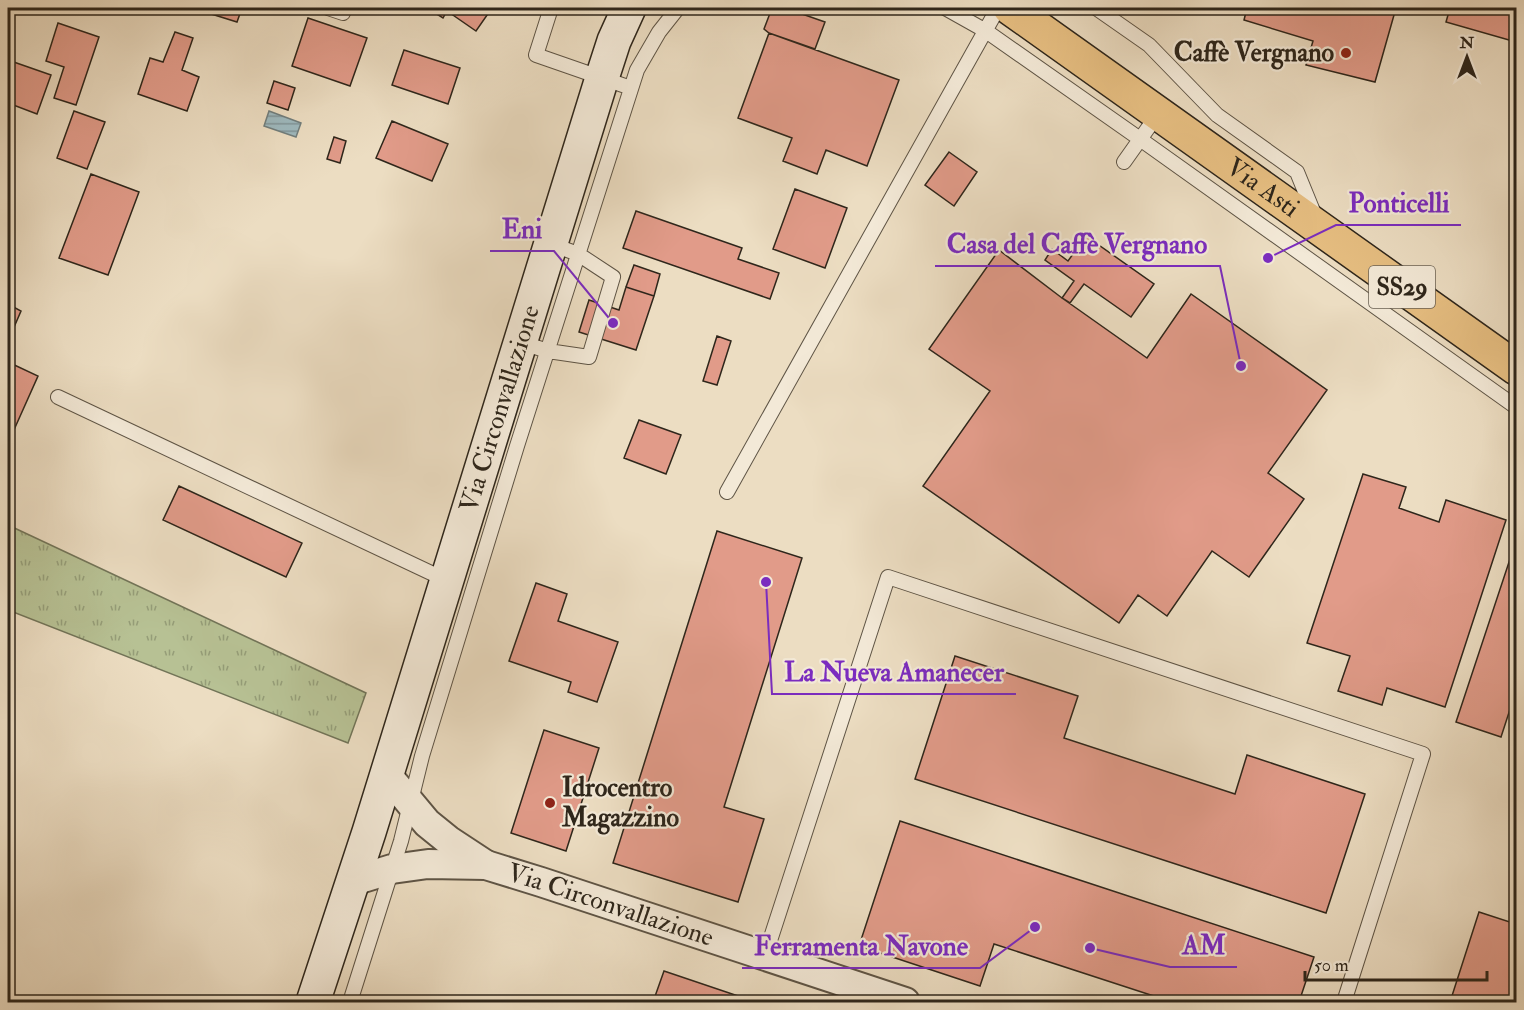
<svg xmlns="http://www.w3.org/2000/svg" width="1524" height="1010" viewBox="0 0 1524 1010" font-family="'IM FELL Double Pica',serif">
	<style>
		.grass { fill: url(#grass-tufts); stroke: #727458; stroke-width: 1.5 }
		.water { fill: url(#water-rules); stroke: #717e7d; stroke-width: 1.5 }
		.building { fill: #e19b89; stroke: #2e261b; stroke-width: 1.5 }
		.lines { fill: none; stroke-linecap: round; stroke-linejoin: round }
		.lane-casing { stroke: #5e5445; stroke-width: 16 }
		.street-casing { stroke: #5e5445; stroke-width: 32 }
		.secondary-casing { stroke: #2e261b; stroke-width: 36 }
		.primary-casing { stroke: #2e261b; stroke-width: 36 }
		.lane { stroke: #f3e9d7; stroke-width: 14 }
		.street { stroke: #f3e9d7; stroke-width: 28 }
		.secondary { stroke: #f3e9d7; stroke-width: 33 }
		.primary { stroke: #e6be81; stroke-width: 33 }
		.poi-dot { fill: #8f2418; stroke: #f3e9d7; stroke-width: 2 }
		.labels { text-anchor: middle; dominant-baseline: central; stroke-width: 4.5; stroke-linejoin: round; paint-order: stroke }
		.shield { fill: #f3e9d7; stroke: #696053; stroke-width: 1.5 }
		.shield-label { font-size: 24px; font-weight: bold; fill: #2e261b }
		.poi-label { font-size: 26px; font-weight: bold; fill: #2e261b; stroke: #f3e9d7; text-anchor: end }
		.street-label { font-size: 26px; fill: #2e261b; stroke: #f3e9d7 }
		.leader { fill: none; stroke: #7b2cbf; stroke-width: 2 }
		.callout-dot { fill: #7b2cbf; stroke: #f3e9d7; stroke-width: 2 }
		.callout-label { font-size: 27px; text-anchor: middle; font-weight: bold; fill: #7b2cbf; stroke: #f3e9d7; stroke-width: 4.5; stroke-linejoin: round; paint-order: stroke }
	</style>
	<defs>
		<pattern id="grass-tufts" width="24" height="20" patternUnits="userSpaceOnUse" patternTransform="scale(1.5)"><rect width="24" height="20" fill="#b7c194"/><path d="M3 7l-1-3M5 7V3M7 7l1-3M15 17l-1-3M17 17v-4M19 17l1-3" fill="none" stroke="#959d78"/></pattern>
		<pattern id="water-rules" width="6" height="5" patternUnits="userSpaceOnUse" patternTransform="scale(1.5)"><rect width="6" height="5" fill="#9eb9be"/><path d="M0 2.5h6" fill="none" stroke="#81969a"/></pattern>
	</defs>
	<rect width="100%" height="100%" fill="#ecddc2"/>
	<filter id="stains"><feTurbulence type="fractalNoise" baseFrequency=".00333" numOctaves="4"/><feColorMatrix values="0 0 0 0 .2 0 0 0 0 .09 0 0 0 0 .02 0 0 0 .5 -.17"/></filter>
	<radialGradient id="worn" r=".72"><stop offset=".6" stop-color="#630" stop-opacity="0"/><stop offset="1" stop-color="#630" stop-opacity=".3"/></radialGradient>
	<path class="grass" d="M8 525 366 693 348 743 8 610Z"/>
	<path class="water" d="M269 111 301 123 296 137 264 126Z"/>
	<path class="building" d="M171 8H191L190 14Z
		M192 8H242L237 22Z
		M427 8H492L476 31 447 11 443 18Z
		M772 8H785L825 22 815 49 769 33 764 29Z
		M1247 8H1396L1375 82 1306 65 1313 41 1244 20Z
		M1450 8H1516V42L1446 22Z
		M308 18 367 38 350 86 292 66Z
		M58 23 99 37 76 105 54 98 64 67 46 61Z
		M175 32 193 38 182 70 199 77 187 111 138 94 150 58 163 62Z
		M769 33 899 80 867 166 826 150 817 174 783 161 792 138 738 118Z
		M404 50 460 68 448 104 392 85Z
		M8 60 51 75 37 114 8 103Z
		M274 81 295 88 288 110 267 103Z
		M74 111 105 122 87 169 57 158Z
		M392 121 448 144 432 181 376 158Z
		M334 137 346 141 340 163 327 159Z
		M949 152 977 172 954 206 925 185Z
		M91 174 139 192 108 275 59 258Z
		M795 189 847 208 825 268 773 249Z
		M636 211 742 248 738 259 779 273 770 299 623 248Z
		M1086 236 1154 284 1131 317 1084 284 1070 303 1062 298 1074 281 1045 260 1052 249 1068 261Z
		M999 250 1062 298 1147 358 1191 294 1327 390 1268 473 1304 499 1249 577 1212 551 1167 616 1138 595 1119 623 923 486 990 391 929 349Z
		M634 265 660 274 654 296 626 287Z
		M626 287 654 296 636 350 579 332 589 300 619 310Z
		M8 304 21 311 8 341Z
		M717 336 731 341 717 385 703 381Z
		M8 362 38 376 9 441 8 440Z
		M639 420 681 435 666 474 624 458Z
		M1363 474 1406 487 1399 508 1439 522 1446 500 1506 520 1445 707 1387 688 1382 705 1338 691 1350 656 1307 643Z
		M179 486 302 543 286 577 163 520Z
		M717 531 802 558 724 807 764 819 738 902 613 863Z
		M1514 547 1516 548V691L1501 737 1456 722Z
		M536 583 567 594 558 621 618 642 597 702 568 692 571 682 509 661Z
		M955 656 1078 696 1064 738 1235 794 1247 755 1365 794 1326 913 915 779Z
		M544 730 599 748 566 851 511 833Z
		M900 821 1314 957 1299 1002H1162L1163 999 994 944 980 986 859 946Z
		M1479 912 1516 924V1002H1450Z
		M664 971 747 999 746 1002H653Z"/>
	<g class="lines">
		<defs>
			<path id="lane" d="M328 8 343 13
				M551 8 536 55 631 88
				M945 8 986 31 1140 139 1516 407
				M1096 8 1149 45 1217 115 1297 172 1315 216
				M1124 162 1158 114
				M519 342 548 351 589 357 613 277 578 254 551 244
				M58 397 446 580
				M727 492 998 8
				M765 956 888 577 1423 754 1344 1002
				M350 1002 401 841 422 756 517 446 637 70 659 32 678 8"/>
			<g id="street">
				<path d="M387 775 427 823 448 840 486 865"/>
				<path id="s1" d="M353 881 392 869 428 864 486 865 541 882 905 1002"/>
			</g>
			<g id="secondary">
				<path id="s2" d="M313 1002 369 832 602 78 614 41 629 8"/>
			</g>
			<g id="primary">
				<path id="s3" d="M1010 8 1516 368"/>
			</g>
		</defs>
		<use href="#lane" class="lane-casing"/>
		<use href="#street" class="street-casing"/>
		<use href="#secondary" class="secondary-casing"/>
		<use href="#primary" class="primary-casing"/>
		<use href="#lane" class="lane"/>
		<use href="#street" class="street"/>
		<use href="#secondary" class="secondary"/>
		<use href="#primary" class="primary"/>
	</g>
	<g class="poi-dot">
		<circle cx="1346" cy="53" r="6"/>
		<circle cx="550" cy="803" r="6"/>
	</g>
	<g class="labels">
		<rect class="shield" x="1369" y="266" width="66" height="42" rx="4.5"/>
		<g class="shield-label">
			<text x="1402" y="287">SS29</text>
		</g>
		<g class="poi-label">
			<text x="1334" y="53">Caffè Vergnano</text>
			<text x="562" y="788" text-anchor="start">Idrocentro<tspan x="562" dy="30">Magazzino</tspan></text>
		</g>
		<g class="street-label">
			<text stroke="none"><textPath href="#s3" startOffset="310">Via Asti</textPath></text>
			<text stroke="none"><textPath href="#s2" startOffset="622">Via Circonvallazione</textPath></text>
			<text stroke="none"><textPath href="#s1" startOffset="266">Via Circonvallazione</textPath></text>
		</g>
	</g>
	<path class="leader" d="M1268 258L1336 225H1461M613 323L554 251H490M1241 366L1220 266H935M766 582L772 694H1016M1090 948L1170 967H1237M1035 927L980 968H742"/>
	<g class="callout-dot">
		<circle cx="1268" cy="258" r="6"/>
		<circle cx="613" cy="323" r="6"/>
		<circle cx="1241" cy="366" r="6"/>
		<circle cx="766" cy="582" r="6"/>
		<circle cx="1090" cy="948" r="6"/>
		<circle cx="1035" cy="927" r="6"/>
	</g>
	<g class="callout-label">
		<text x="1399" y="212">Ponticelli</text>
		<text x="522" y="238">Eni</text>
		<text x="1077" y="253">Casa del Caffè Vergnano</text>
		<text x="894" y="681">La Nueva Amanecer</text>
		<text x="1204" y="954">AM</text>
		<text x="861" y="955">Ferramenta Navone</text>
	</g>
	<rect width="1524" height="1010" fill="none" stroke="#ecddc2" stroke-width="30"/>
	<rect x="9" y="9" width="1506" height="992" fill="none" stroke="#2e261b" stroke-width="3"/>
	<rect x="15" y="15" width="1494" height="980" fill="none" stroke="#2e261b" stroke-width="1.5"/>
	<g transform="translate(1467 57)" stroke="#f3e9d7" stroke-width="4.5" paint-order="stroke">
	<path d="M0-4.5L10 22L0 15L-10 22Z" fill="#2e261b"/>
	<text y="-9" font-size="16" font-weight="bold" text-anchor="middle" fill="#2e261b">N</text>
	</g>
	<path d="M1305 971v9h182v-9" fill="none" stroke="#2e261b" stroke-width="3"/>
	<text x="1314" y="971" font-size="18" fill="#2e261b" stroke="#f3e9d7" stroke-width="4.5" paint-order="stroke">50 m</text>
	<rect width="100%" height="100%" filter="url(#stains)"/>
	<rect width="100%" height="100%" fill="url(#worn)"/>
</svg>
